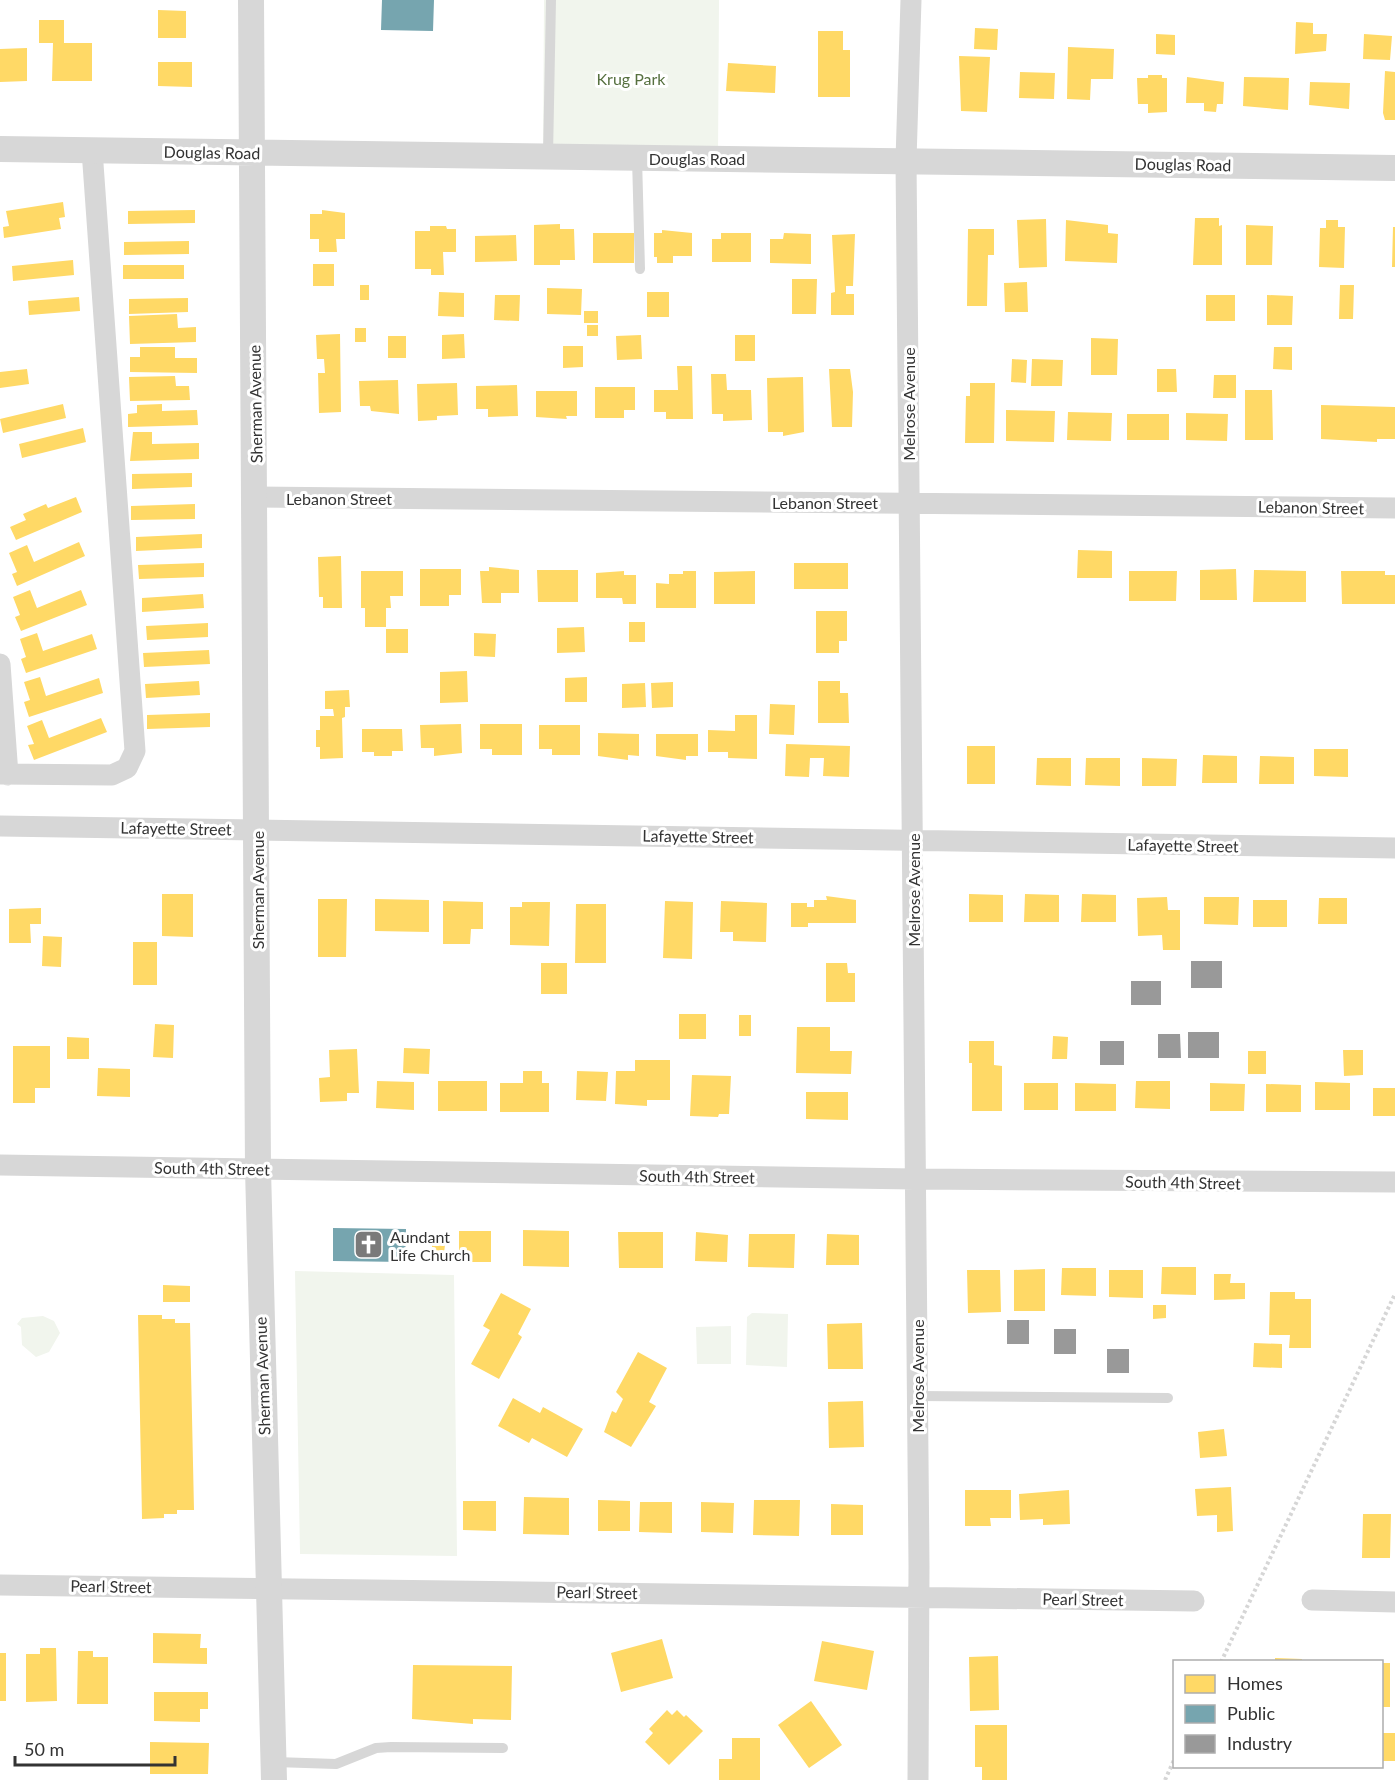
<svg xmlns="http://www.w3.org/2000/svg" width="1395" height="1780" viewBox="0 0 1395 1780" font-family="Lato,sans-serif">
	<style>
		.green { fill: #f1f5ed }
		.homes { fill: #ffd966 }
		.public { fill: #76a5af }
		.industry { fill: #999 }
		.lines { fill: none; stroke-linecap: round; stroke-linejoin: round }
		.path { stroke: #d6d6d6; stroke-width: 4; stroke-dasharray: 3 3; stroke-linecap: butt }
		.service { stroke: #d7d7d7; stroke-width: 10 }
		.minor { stroke: #d7d7d7; stroke-width: 21 }
		.tertiary { stroke: #d7d7d7; stroke-width: 26 }
		.labels { text-anchor: middle; dominant-baseline: central; stroke-width: 6; stroke-linejoin: round; paint-order: stroke }
		.park-label { font-size: 16px; fill: #56703f; stroke: #fff }
		.street-label { font-size: 16px; fill: #333; stroke: #fff }
		.poi-label { font-size: 16px; fill: #333; stroke: #fff; text-anchor: start }
	</style>
	<rect width="100%" height="100%" fill="#fff"/>
	<path class="green" d="M544 0H719L718 157 543 156Z
		M295 1271 454 1275 457 1556 300 1554Z
		M752 1313 788 1314 787 1367 746 1365 747 1317Z
		M43 1316 54 1321 60 1333 49 1352 36 1357 22 1345 21 1327 17 1324 22 1318Z
		M731 1326V1364H697L696 1327Z"/>
	<path class="homes" d="M158 10 186 11V38H158Z
		M39 20H64V43H92V81H52L53 43H39Z
		M1296 22 1313 23V34H1327L1326 51 1295 54Z
		M975 28 998 29 997 50 974 49Z
		M818 31H843V50H850V97H818Z
		M1156 34 1175 35V55L1156 54Z
		M1364 34 1392 36 1390 60 1363 59Z
		M1068 47 1114 49 1113 79H1091L1090 100 1067 99Z
		M27 48V81L0 82V49Z
		M959 56 990 57 987 112 961 111Z
		M158 62H192V87L158 86Z
		M728 63 776 66 775 93 726 91Z
		M1385 71 1395 72V120H1385L1383 113Z
		M1020 72 1055 73 1054 99 1019 98Z
		M1148 75H1162V78H1167V112L1148 113V104H1138L1137 78H1148Z
		M1187 77 1224 82 1223 104H1217L1216 112 1204 111V103H1186Z
		M1244 77 1289 78 1288 110 1243 106Z
		M1310 82 1350 83 1349 109 1309 105Z
		M63 202 65 217 59 218 61 229 4 238 3 227 9 226 6 211Z
		M195 210V223L128 224V211Z
		M322 210 345 213V239H336L337 252H319V239H310V214H322Z
		M1195 218H1219V226L1222 225V265H1193Z
		M1046 219 1047 267 1019 268 1017 220Z
		M1066 220 1108 225V233L1118 234 1117 263 1065 261Z
		M1326 220H1338V227H1345L1344 268 1319 267 1320 228H1326Z
		M560 224V229H574L575 260H560V265H534V225Z
		M1246 225 1273 226 1272 265H1246Z
		M430 226H446L447 229H456V252H443L444 275H431V269H415V231H430Z
		M1393 227H1395V267H1392Z
		M968 229H994V255H988L987 306H967Z
		M662 230 692 233V256H673V263H657V257H654V233H662Z
		M593 233H634V263H593Z
		M721 233H751V262H712V239H721Z
		M784 233 811 234V264L770 263V239H783Z
		M855 234 853 286H846V294H854V315H831V293L835 292 832 235Z
		M516 235 517 261 475 262V236Z
		M189 241V254L124 255V242Z
		M73 260 74 275 13 281 12 266Z
		M313 264H334V286H313Z
		M123 265H184V279H123Z
		M792 279H817L816 314H792Z
		M1027 282 1028 312H1005L1004 283Z
		M360 285H369V300H360Z
		M1340 285H1354L1353 319H1339Z
		M547 288 582 289 581 315 547 314Z
		M439 292 464 293V317L438 316Z
		M647 292H669V317H647Z
		M495 295H520L519 321 494 320Z
		M1206 295H1235V321H1206Z
		M1267 295 1293 296 1292 325H1267Z
		M79 297 80 311 29 315 28 301Z
		M188 298V312L129 314V299Z
		M584 311H598V323H584Z
		M177 314 178 328 196 327V342L130 344 129 316Z
		M587 325H598V336H587Z
		M355 328H366V342H355Z
		M340 334 341 412 319 413 318 373H325L324 359H317L316 335Z
		M464 334 465 358 442 359V335Z
		M641 335 642 359 617 360 616 336Z
		M735 335H755V361H735Z
		M388 336H406V358H388Z
		M1091 338 1118 339 1117 375H1091Z
		M563 346H583V367L563 368Z
		M140 347H175V358H197V373L130 372V357H140Z
		M1274 347H1292V370L1273 369Z
		M1012 359 1027 360 1026 383 1011 382Z
		M1032 359 1063 360 1062 386H1031Z
		M677 366H692L693 419H666V412H654V390H678Z
		M27 369 29 384 0 388V372Z
		M829 369H850L853 392 852 427H832Z
		M1157 369H1176L1177 392H1157Z
		M711 374H726L727 390H751L752 420 723 421V414H712Z
		M1214 375H1236V398H1213Z
		M175 376 176 386H189L190 400 130 401 129 377Z
		M803 377 804 432 783 436V432H768L767 378Z
		M398 380 399 414 371 411 370 406H360L359 381Z
		M457 383 458 415 437 416V420L418 421 417 384Z
		M970 383H995L994 443H965L966 396H970Z
		M517 385 518 416 488 417V409H476V386Z
		M595 387H635V410H624V418H595Z
		M1245 390H1272L1273 440H1245Z
		M536 391H577V416H566L567 419 536 417Z
		M63 404 66 418 3 433 0 419Z
		M162 404V411L197 410 198 425 128 427V414L137 413V405Z
		M1321 405 1395 407V439H1377V442L1321 439Z
		M1006 410 1055 411 1054 442 1006 441Z
		M1068 412 1112 413 1111 441 1067 440Z
		M1186 413 1228 414 1227 441 1186 440Z
		M1127 414H1169V440H1127Z
		M83 428 86 442 22 458 19 444Z
		M133 432H152V444L199 443V459L130 461Z
		M192 473V487L132 489V474Z
		M76 497 82 512 16 540 10 527 26 520 23 514 46 504 48 508Z
		M195 504V519L131 520V506Z
		M202 534V548L136 551V537Z
		M79 542 85 556 17 586 12 574 17 572 9 553 27 545 34 562Z
		M1078 550 1112 551V578H1077Z
		M341 556 342 608H323V597H319L318 557Z
		M204 563V577L139 579 138 565Z
		M794 563H848V589H794Z
		M489 567 519 570V593H501V603H482L480 571H489Z
		M420 569H461V595H449V606H420Z
		M1236 569 1237 600H1200V570Z
		M537 570H578V602H538Z
		M1254 570 1306 571V602H1253Z
		M361 571H403V596H390L391 608H386V627H365V608H361Z
		M624 571V575H636V604H623L622 598H596V573Z
		M683 571H696V608H656V583L669 584V574H683Z
		M755 571V604H714V572Z
		M1129 571H1177L1176 601H1129Z
		M1341 571H1385V575H1395V604H1342Z
		M30 590 37 608 81 590 87 605 21 631 15 617 20 615 13 597Z
		M203 594 204 608 142 612V598Z
		M816 611H847V641H839V653H816Z
		M629 622H645V642H629Z
		M208 623V637L147 640 146 626Z
		M584 627 585 652 557 653V628Z
		M386 629H408V653H386Z
		M37 633 43 651 92 634 97 649 26 673 21 659 26 657 20 639Z
		M474 633 496 634 495 657 474 656Z
		M209 650 210 664 144 667 143 653Z
		M467 671 468 702 440 703V672Z
		M40 677 46 696 99 678 103 693 29 717 24 702 30 700 24 682Z
		M587 677V702H565V678Z
		M199 681 200 695 146 698 145 684Z
		M818 681H840V693H848L849 723H818Z
		M673 682V707L652 708 651 683Z
		M645 683 646 707 622 708V684Z
		M349 690 350 707H345V717L342 718 343 758 320 759V747H316V730H320V716H334L333 709H325V691Z
		M770 704 795 705 794 735 769 734Z
		M210 713V727L147 729V715Z
		M735 715H757V759L728 758V752H708V730L735 731Z
		M101 718 107 732 34 760 28 745 34 744 27 726 42 720 49 738Z
		M461 724 462 753 434 756V748H421L420 725Z
		M480 724H522V755H492V749H480Z
		M539 725H580V755H552V749H539Z
		M362 729H402L403 751H392V756H374V752H362Z
		M598 733 639 734V756L628 755V760L598 756Z
		M656 734H698V756H686V760L656 756Z
		M786 744 850 746 849 777 823 776 824 758H810L809 777 785 776Z
		M967 746H995V784H967Z
		M1314 749H1348V777L1314 776Z
		M1203 755 1237 756V783H1202Z
		M1260 756 1294 757V784H1259Z
		M1037 758H1071V786L1036 785Z
		M1086 758H1120V786L1085 785Z
		M1142 758 1177 759 1176 786H1142Z
		M162 894H193V937L162 936Z
		M969 894 1003 895V922H969Z
		M1025 894 1059 895V922H1024Z
		M1082 894 1116 895V922H1081Z
		M826 896 856 900V923H808V927H791V903H807V907H814V900H827Z
		M1167 897 1168 910H1180V950H1163L1162 935 1138 936 1137 898Z
		M1204 897H1239L1238 925 1204 924Z
		M1319 898H1347V924H1318Z
		M318 899H347L346 957H318Z
		M375 899 429 900V932L375 931Z
		M1253 900H1287V927H1253Z
		M443 901 483 902V929H471L470 944H443Z
		M665 901 693 902 692 959 663 958Z
		M721 901 767 903 766 942 733 941V932H720Z
		M522 902H550L549 946 510 945V907H522Z
		M576 904H606V963H575Z
		M41 908V924H30L31 943H9V909Z
		M43 936 62 937 61 967 42 966Z
		M133 942H157V985H133Z
		M541 963H567V994H541Z
		M826 963H847L848 973H855V1002H826Z
		M679 1014H706V1039H679Z
		M739 1015H751V1036H739Z
		M155 1024 174 1025 173 1058 153 1057Z
		M797 1027H830V1051H852L851 1074 796 1073Z
		M1053 1036 1068 1037 1067 1059H1052Z
		M67 1037 89 1038V1059H67Z
		M969 1041H994V1065L1002 1066V1111H972V1063H969Z
		M13 1046H50V1088H35V1103H13Z
		M404 1048 430 1049 429 1074 403 1073Z
		M357 1049 359 1093H347V1101L320 1102 319 1078 330 1077 329 1050Z
		M1343 1050H1363V1075L1344 1076Z
		M1248 1051H1266V1074H1248Z
		M635 1060H670V1100H647V1106L615 1104 616 1071H635Z
		M98 1068 130 1069V1097L97 1096Z
		M523 1071H542V1083H549V1112H500V1083H523Z
		M577 1071 608 1072 606 1101 576 1100Z
		M692 1075 731 1076 729 1114H719L718 1117 690 1116Z
		M377 1081 414 1082V1110L376 1108Z
		M438 1081H487V1111H438Z
		M1136 1081H1170V1109L1135 1108Z
		M1315 1082 1350 1083V1110H1315Z
		M1024 1083H1058V1110H1024Z
		M1075 1083 1116 1084V1111H1075Z
		M1210 1083 1245 1084 1244 1111H1210Z
		M1266 1084 1301 1085V1112H1266Z
		M1373 1088H1395V1116H1373Z
		M806 1092H848V1120L806 1119Z
		M523 1230 569 1231V1267L523 1266Z
		M459 1231H491V1262H459Z
		M618 1232H663V1268H619Z
		M696 1232 728 1235 727 1262 695 1261Z
		M749 1234H795L794 1268 748 1267Z
		M827 1234 859 1235V1265H826Z
		M432 1244 445 1245 444 1253 432 1252Z
		M1162 1267H1196V1295L1161 1294Z
		M1062 1268H1096V1296L1061 1295Z
		M1045 1269V1311H1014V1270Z
		M967 1270H1000L1001 1312 968 1313Z
		M1109 1270H1143V1298L1109 1297Z
		M1214 1274H1231L1230 1283H1245V1299L1214 1300Z
		M163 1285 190 1286V1302H163Z
		M1270 1292H1295V1299H1311V1348H1289L1290 1335H1269Z
		M501 1293 531 1309 518 1334 522 1337 499 1379 471 1364 490 1330 483 1326Z
		M1153 1305H1166V1318L1153 1319Z
		M138 1315H162V1319H175V1323H190L194 1510H177V1514H164V1518L142 1519Z
		M862 1323 863 1369H828L827 1324Z
		M1254 1343 1282 1344V1368L1253 1367Z
		M638 1352 667 1368 649 1402 656 1406 631 1447 604 1432 612 1411 616 1413 623 1399 616 1392Z
		M513 1398 540 1413 543 1407 583 1429 567 1457 532 1438 529 1443 498 1426Z
		M863 1401 864 1447 829 1448 828 1402Z
		M1224 1429 1227 1456 1200 1458 1198 1432Z
		M1231 1487 1233 1531 1217 1532V1515L1197 1516 1195 1489Z
		M965 1490H1011V1518H990L991 1526H965Z
		M1069 1490 1070 1524 1043 1525V1519L1020 1520 1019 1494Z
		M524 1497 569 1498V1535L523 1534Z
		M598 1500 630 1501V1531H598Z
		M754 1500H800L799 1536 753 1535Z
		M463 1501H496V1531L463 1530Z
		M640 1502H672V1533L639 1532Z
		M701 1502 734 1503 733 1533 701 1532Z
		M831 1504 863 1505V1535H831Z
		M1363 1514H1391L1390 1558H1362Z
		M153 1633 201 1634 200 1648H207V1664L153 1663Z
		M662 1639 673 1678 621 1692 611 1653Z
		M822 1641 874 1651 867 1690 814 1681Z
		M40 1648H56L57 1701 26 1702V1654H40Z
		M78 1651H93V1657H108V1704H77Z
		M0 1653H6V1701H0Z
		M998 1656 999 1710 970 1711 969 1657Z
		M1275 1658 1302 1659V1662H1275Z
		M1382 1663H1390V1707H1382Z
		M413 1665 512 1666 511 1720 473 1719V1724L412 1719Z
		M154 1692H208V1709H200V1722L154 1721Z
		M811 1701 842 1745 809 1768 778 1725Z
		M667 1710 672 1715 677 1710 684 1717 686 1715 703 1731 669 1765 645 1742 653 1733 649 1729Z
		M975 1725H1007V1780H982V1767H975Z
		M1382 1733H1395V1761H1382Z
		M732 1738H760V1780H719V1759H732Z
		M150 1742 209 1743 208 1774H150Z"/>
	<path class="public" d="M382 0H434L433 31 381 30Z
		M333 1228 406 1229 405 1262 333 1261Z"/>
	<path class="industry" d="M1191 961H1222V988H1191Z
		M1131 981H1161V1005H1131Z
		M1188 1032H1219V1058H1188Z
		M1158 1034H1180L1181 1058H1158Z
		M1100 1041H1124V1065H1100Z
		M1007 1320H1029V1344H1007Z
		M1054 1329H1076V1354H1054Z
		M1107 1349H1129V1373H1107Z"/>
	<g class="lines">
		<path class="path" d="M1221 1662 1395 1294
			M1165 1780 1174 1760"/>
		<path class="service" d="M548 156 551 0
			M637 158 640 269
			M917 1396 1168 1398
			M275 1762 336 1764 376 1748 391 1747 503 1748"/>
		<path class="minor" d="M911 0 906 160 919 1566 918 1780
			M256 497 1395 508
			M0 664 8 775
			M0 774 112 775 127 768 135 751 92 150
			M0 826 1395 848
			M0 1165 915 1179 1395 1182
			M0 1585 1194 1601
			M1312 1600 1395 1602"/>
		<path class="tertiary" d="M251 0 258 1169 274 1780
			M0 149 1395 168"/>
	</g>
	<defs>
		<symbol id="church-square" viewBox="-11 -11 22 22"><rect x="-9" y="-9" width="18" height="18" rx="4" fill="#7a7a7a" stroke="#fff"/><path d="M-1.2-6h2.4v3.5h3.3v2.4h-3.3V6h-2.4V-.1h-3.3v-2.4h3.3Z" fill="#fff"/></symbol>
	</defs>
	<g fill-rule="evenodd">
		<use href="#church-square" x="352" y="1228" width="33" height="33"/>
	</g>
	<g class="labels">
		<g class="park-label">
			<text x="631" y="78">Krug Park</text>
		</g>
		<g class="street-label">
			<text transform="translate(212 152) rotate(1)">Douglas Road</text>
			<text x="697" y="158">Douglas Road</text>
			<text transform="translate(1183 164) rotate(1)">Douglas Road</text>
			<text transform="translate(255 404) rotate(-91)">Sherman Avenue</text>
			<text transform="translate(908 404) rotate(-90)">Melrose Avenue</text>
			<text x="339" y="498">Lebanon Street</text>
			<text x="825" y="502">Lebanon Street</text>
			<text transform="translate(1311 507) rotate(1)">Lebanon Street</text>
			<text transform="translate(176 828) rotate(1)">Lafayette Street</text>
			<text transform="translate(698 836) rotate(1)">Lafayette Street</text>
			<text transform="translate(1183 845) rotate(1)">Lafayette Street</text>
			<text transform="translate(257 890) rotate(-90)">Sherman Avenue</text>
			<text transform="translate(913 890) rotate(-90)">Melrose Avenue</text>
			<text transform="translate(212 1168) rotate(1)">South 4th Street</text>
			<text transform="translate(697 1176) rotate(1)">South 4th Street</text>
			<text transform="translate(1183 1182) rotate(1)">South 4th Street</text>
			<text transform="translate(262 1376) rotate(-92)">Sherman Avenue</text>
			<text transform="translate(917 1376) rotate(-90)">Melrose Avenue</text>
			<text transform="translate(111 1586) rotate(1)">Pearl Street</text>
			<text transform="translate(597 1592) rotate(1)">Pearl Street</text>
			<text transform="translate(1083 1599) rotate(1)">Pearl Street</text>
		</g>
		<g class="poi-label">
			<text x="390" y="1236">Aundant<tspan x="390" dy="18">Life Church</tspan></text>
		</g>
	</g>
	<rect x="1173" y="1660" width="210" height="108" fill="#ffffff" stroke="#adadad" stroke-width="1.5"/>
	<rect x="1185" y="1675" width="30" height="18" fill="#ffd966" stroke="#adadad" stroke-width="1.5"/>
	<text x="1227" y="1690" font-size="18" fill="#333333">Homes</text>
	<rect x="1185" y="1705" width="30" height="18" fill="#76a5af" stroke="#adadad" stroke-width="1.5"/>
	<text x="1227" y="1720" font-size="18" fill="#333333">Public</text>
	<rect x="1185" y="1735" width="30" height="18" fill="#999999" stroke="#adadad" stroke-width="1.5"/>
	<text x="1227" y="1750" font-size="18" fill="#333333">Industry</text>
	<path d="M15 1756v9h160v-9" fill="none" stroke="#333333" stroke-width="3"/>
	<text x="24" y="1756" font-size="18" fill="#333333" stroke="#ffffff" stroke-width="4.5" paint-order="stroke">50 m</text>
</svg>
